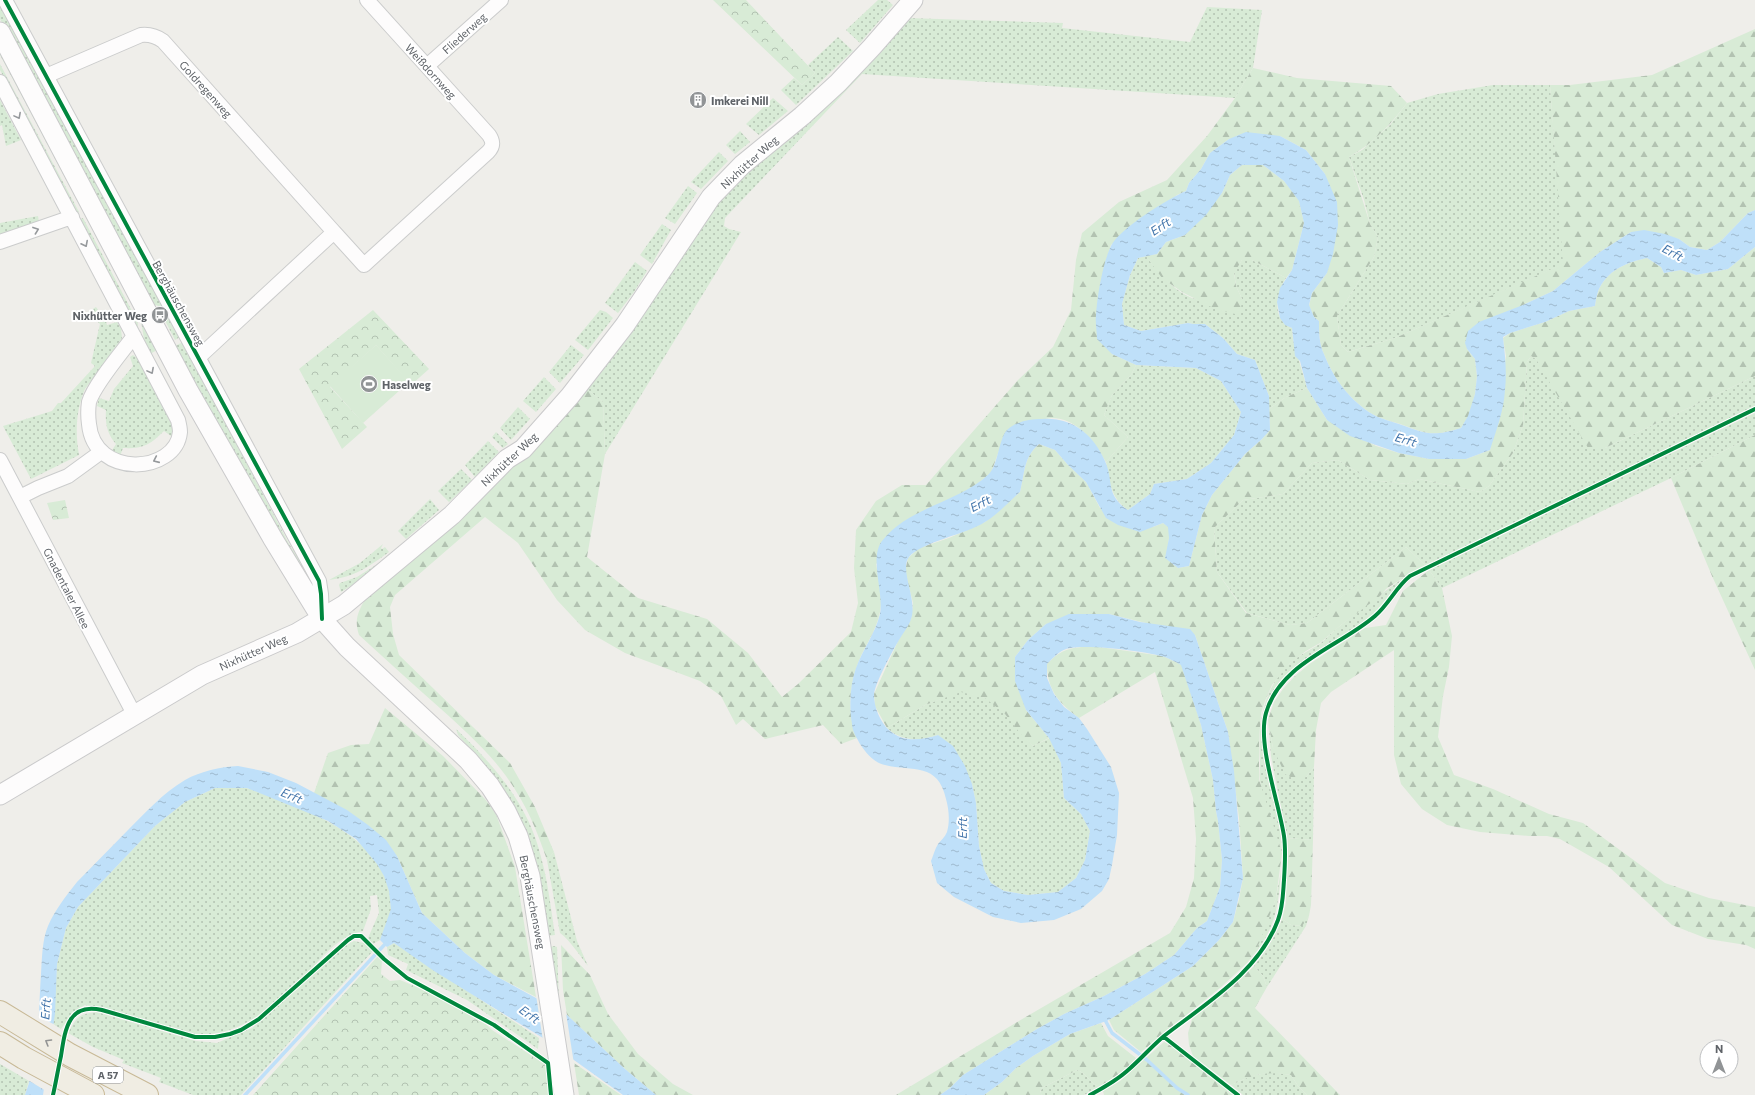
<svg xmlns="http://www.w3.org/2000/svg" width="1755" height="1095" viewBox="0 0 1755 1095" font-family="Commissioner,sans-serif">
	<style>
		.grass { fill: url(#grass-dots) }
		.forest { fill: url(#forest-firs) }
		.park { fill: url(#park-crowns) }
		.pitch { fill: #d8ebd6 }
		.water { fill: url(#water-ripples) }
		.pier { fill: #efeeea }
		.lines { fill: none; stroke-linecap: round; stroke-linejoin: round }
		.stream { stroke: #bfe0f9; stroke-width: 3.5 }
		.minor-casing { stroke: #cbcccc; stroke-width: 16 }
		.secondary-casing { stroke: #cacacb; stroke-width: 21 }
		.motorway-casing { stroke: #c8b996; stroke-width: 24 }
		.minor { stroke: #fdfcfc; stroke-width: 14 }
		.secondary { stroke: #fdfcfc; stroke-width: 19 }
		.motorway { stroke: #f0ede3; stroke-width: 22 }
		.cycleway-casing { stroke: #fff; stroke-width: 6 }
		.cycleway { stroke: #00873e; stroke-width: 4 }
		.oneway { stroke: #96999c }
		.oneway2 { stroke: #929393 }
		.labels { text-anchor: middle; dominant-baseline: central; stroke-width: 4; stroke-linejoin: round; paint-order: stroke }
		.shield { fill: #fff; stroke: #8f9295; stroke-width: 1 }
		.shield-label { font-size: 10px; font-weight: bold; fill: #5f6368 }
		.street-label { font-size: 11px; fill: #5f6368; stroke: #fff }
		.poi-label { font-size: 11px; font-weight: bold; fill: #5f6368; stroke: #fff; text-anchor: start }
		.water-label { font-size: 12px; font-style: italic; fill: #4174aa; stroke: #fff }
	</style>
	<defs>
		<pattern id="grass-dots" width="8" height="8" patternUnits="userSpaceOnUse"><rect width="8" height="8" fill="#d8ebd6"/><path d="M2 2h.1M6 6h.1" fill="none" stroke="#b2c2b1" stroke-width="1.8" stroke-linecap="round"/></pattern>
		<pattern id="forest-firs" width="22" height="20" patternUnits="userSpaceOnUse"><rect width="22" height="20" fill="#d8ebd6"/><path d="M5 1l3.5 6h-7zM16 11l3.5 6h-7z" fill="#b2c2b1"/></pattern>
		<pattern id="park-crowns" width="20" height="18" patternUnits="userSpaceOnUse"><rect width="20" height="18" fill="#d8ebd6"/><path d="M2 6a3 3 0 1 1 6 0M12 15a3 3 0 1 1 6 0" fill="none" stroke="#b2c2b1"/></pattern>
		<pattern id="water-ripples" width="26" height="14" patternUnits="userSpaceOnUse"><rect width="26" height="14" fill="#bfe0f9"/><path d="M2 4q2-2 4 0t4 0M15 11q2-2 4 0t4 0" fill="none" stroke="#9eb9cd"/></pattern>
	</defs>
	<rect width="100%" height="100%" fill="#efeeea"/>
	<path class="grass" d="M878 0H887L893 5 860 43 846 30Z
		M0 2 180 337 175 340 157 305 152 307 0 19Z
		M1207 7 1262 10 1253 68 1235 98 862 74 725 218 724 226 729 229 741 232 605 454 603 402 583 386 717 203 907 18 1063 23 1062 28 1190 42Z
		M838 37 853 51 796 105 781 90 794 78 802 85 815 73 808 65Z
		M0 49 157 350 150 354 144 339 141 321 0 55Z
		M0 64 79 212 76 214 0 70Z
		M1493 85H1550L1564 264 1395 338 1348 352 1341 345 1337 316 1374 257 1378 237 1370 224 1364 200 1349 157 1362 150 1390 125 1407 103 1438 94Z
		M773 98 788 111 759 135 746 124Z
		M0 100 21 140 6 146 2 125 0 126Z
		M740 131 750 142 735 154 726 145Z
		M719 152 728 161 701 189 691 182Z
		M688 186 697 193 675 224 665 218Z
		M38 216 39 222 0 235V223Z
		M83 218 134 315 138 324 137 331 79 220Z
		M662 224 671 230 652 264 640 255Z
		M1146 256C1158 272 1179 298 1201 300 1214 302 1228 300 1242 299L1236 286 1234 272 1242 260H1252L1286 278C1276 294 1271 319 1292 328L1293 340 1307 388 1286 397 1269 409V396L1255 360 1237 354 1223 338 1205 324H1193L1188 323 1141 331 1124 325 1122 304 1130 275 1138 258Z
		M635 262 647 271 634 292 618 313 605 303Z
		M96 307 106 321 107 325 117 322 121 329 122 338 85 389C76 410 75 432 79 455L31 479 3 426 52 411 58 403H61L95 366 91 363 100 324 98 322 99 315 88 312Z
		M600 310 606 312 613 318 588 350 575 340Z
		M183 342 288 542 311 579 307 581 277 535 175 346Z
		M571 345 584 355 560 383 549 372Z
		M133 355 138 359 172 420 174 432 171 436 164 431C150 445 143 449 123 448L120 456 111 452 116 444C107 434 105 423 106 410L97 406 99 398 109 401 114 389 133 366 130 357Z
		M1531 356 1536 359 1605 448 1755 376V406L1426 566 1406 547 1307 623 1290 625 1247 613 1217 572 1214 528 1243 500 1283 494 1312 463 1338 460 1370 480 1407 484 1419 479 1480 492 1489 486 1513 453 1523 425 1527 362Z
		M1136 365 1196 368 1221 381 1241 412 1234 435 1211 463 1187 479 1154 484 1150 494 1128 510C1111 499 1109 481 1106 462L1128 437 1104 415 1112 395 1131 375Z
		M544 377 556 389 536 412 523 401Z
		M518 407 530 419 511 440 500 428Z
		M1755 413V435L1671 478 1442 588 1429 570Z
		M496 432 508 444 503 448 492 437Z
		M488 441 499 452 475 477 465 465Z
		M461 469 472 480 449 502 438 491Z
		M430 499 439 510 406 539 398 531Z
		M383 544 381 548 382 549 385 547 389 552C368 567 355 577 329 580L360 563Z
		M390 556 368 575 341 592 339 585 340 583 357 577Z
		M1409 574C1393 589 1382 609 1363 623 1321 654 1260 673 1262 737 1263 776 1282 813 1282 853 1274 830 1264 804 1260 781 1259 775 1260 769 1260 763 1258 728 1261 694 1286 667 1296 656 1309 651 1321 643 1328 637 1334 630 1341 625 1363 607 1386 590 1409 574Z
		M961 691C969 694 978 695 985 698 1005 708 1017 731 1033 746L1050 738 1061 763 1064 798 1081 814 1090 831 1085 860 1076 878 1058 892 1028 895 1004 891 991 883 984 869 979 846 976 803 972 784 938 735C920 741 902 742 887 728L925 705Z
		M1268 720 1273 748 1306 777 1314 767 1313 840 1287 838 1271 756Z
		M456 729C494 765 529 805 541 857 548 882 551 909 555 935L546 936 543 912 475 754 458 735Z
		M225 787C232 787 239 786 246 788 260 790 278 800 292 805 337 823 391 852 391 908 391 919 384 931 380 940L373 944 368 938 379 913 377 895 370 896 371 909 363 931C337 936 321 959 304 977 276 1004 239 1038 197 1034 187 1034 175 1028 165 1026 138 1018 112 1010 85 1005L73 1012 61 1029 53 1024 57 964 66 928 78 907 155 826 185 802 215 788Z
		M554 852 577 941 588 966C580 956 570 940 560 933L547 860Z
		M1281 871C1278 911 1275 931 1247 963L1255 952 1276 898Z
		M1309 916 1306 926 1267 987 1263 976 1254 966C1266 951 1275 937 1282 919L1291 925 1301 926Z
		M354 941 364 943 373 951 241 1095H193L159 1082 161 1078 122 1063 124 1060 93 1047 68 1033C77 1017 78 1014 97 1012L196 1041 217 1043 252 1028 270 1013 340 948Z
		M394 943 539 1038 538 1049 467 1000 406 970 408 964 388 955 387 947Z
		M554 946 557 947 559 1002 556 999 550 947Z
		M0 1064 29 1081 25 1095H0Z
		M1077 1070C1087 1073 1090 1084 1100 1087L1084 1095H1042L1040 1093 1042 1088Z
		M1271 1072 1291 1075 1298 1086 1307 1095H1243L1231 1085 1251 1076Z"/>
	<path class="forest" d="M1755 29V210L1748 213 1720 242 1707 250 1690 247 1679 239 1631 232 1600 252 1553 291 1523 305 1467 349 1475 359 1477 376 1475 394 1469 416 1461 428C1432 437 1427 434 1400 424 1391 421 1381 419 1374 415 1351 402 1333 378 1324 354 1319 344 1319 332 1319 321L1314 317 1309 306 1312 293 1327 273 1325 174 1306 150 1280 136 1229 139 1210 153 1201 169 1189 183 1186 191 1177 195 1111 245 1106 261 1096 316 1112 354 1136 365 1131 375 1112 395 1104 415 1128 437 1106 462C1094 442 1078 418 1051 418 1040 419 1018 427 1006 431L991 473 876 564C879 580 883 596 880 612 876 633 862 649 856 669 849 689 848 718 857 738L841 744 823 725 765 739 743 719 736 725 721 696 700 681 625 653 585 630 557 600 518 543 485 517 395 595 390 607 393 634 399 655 510 763 535 807 554 852 547 860C536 828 526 804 506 776 488 751 463 729 441 709 413 684 386 660 359 635 354 619 358 613 365 599L583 386 603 402 605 454 587 557 638 598 707 619 748 653 782 697 798 684 851 632 858 603 854 568 856 530 876 501 902 485H926L1018 380 1053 347 1071 310 1076 260 1082 233 1119 202 1167 180 1207 136 1235 98 1253 68 1297 78 1391 86 1407 103C1391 124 1373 144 1349 157L1370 224 1378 237 1374 257 1337 316 1341 345 1348 352 1395 338 1563 264 1550 85H1570L1652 75Z
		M1242 165H1263L1284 181 1299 200 1304 223 1292 270 1286 278 1252 260H1242L1234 273 1236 286 1242 299 1240 315 1217 310 1182 292 1162 278 1146 256 1157 254 1166 242 1185 235 1222 193 1230 175Z
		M1755 247V376L1605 448H1588L1536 359 1531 356 1527 362 1523 425 1513 453 1489 486 1480 492 1419 479 1407 484 1370 480 1338 460 1312 463 1283 494 1243 500 1214 528 1217 572 1246 613 1290 625 1307 623 1406 547 1426 566 1409 574 1386 589 1380 596 1341 625 1320 643 1306 651 1290 663 1272 685 1265 701 1261 713 1259 741V779L1282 853 1276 898 1261 939 1255 952 1247 963 1221 987 1141 1052 1114 1030 1109 1020 1193 966 1219 940 1233 922 1239 899 1243 878 1239 818 1228 732 1195 635 1109 614 1046 624 1028 640 1015 657 1026 710 1049 738 1033 746 1023 737 1005 714 985 698 961 692 925 705 887 728 875 706 874 694 898 641 911 619 913 603 905 571 908 558 919 548 949 538 985 522 1020 492C1025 473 1023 458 1039 444L1055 450 1068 465 1086 482 1100 508 1153 527 1163 523 1169 527V538L1166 558 1178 568 1189 566 1202 515 1212 495 1245 454 1262 439 1270 430 1269 409 1286 397 1307 388 1327 420 1376 446 1399 453 1429 459H1466L1490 450 1506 356 1503 338 1510 333 1545 322 1569 311 1595 306C1596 300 1597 292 1600 287 1610 269 1628 262 1647 258L1661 267 1664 273 1681 270 1696 275 1728 269Z
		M1755 435V670L1712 576 1671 478Z
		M1429 570 1442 588 1452 636 1449 667 1443 696 1438 737 1454 775 1493 789 1549 814 1583 823 1665 883 1709 898 1755 907V949L1746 945 1708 939 1672 925 1609 867 1560 839 1547 836H1529L1480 832 1447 825 1422 809 1401 784 1394 755V650L1331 692 1321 703 1316 730 1314 767 1306 777 1296 780 1285 774 1273 748 1268 720 1274 702 1283 689 1295 676 1311 663 1365 628 1386 625 1403 591Z
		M1092 646 1163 656 1182 665 1201 725 1213 780 1216 811 1218 821 1222 860 1220 887 1207 921 1197 928 1174 955 1145 974 1104 996 1064 1014 1037 1029 963 1075 950 1088 940 1095H896L1024 1018 1170 933 1186 907 1194 878 1196 839 1193 798 1155 672 1079 718C1059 703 1047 690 1047 664 1062 648 1071 648 1092 646Z
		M385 708 443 756 485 799 496 814 515 867 536 997 494 975 465 953 422 913 397 856 314 793 328 753 351 745 369 744Z
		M1287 838 1313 840 1311 905 1309 916 1302 926 1291 925 1282 919 1286 903Z
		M561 945 590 975 608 1014 638 1054 673 1084 693 1095H656L625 1069 567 1015 563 990Z
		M1254 966 1263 976 1267 987 1255 1008 1340 1095H1307L1298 1086 1291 1075C1264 1071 1255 1074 1231 1085L1193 1056 1189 1045 1188 1033 1192 1019 1226 992Z
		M1101 1023 1108 1036 1136 1058 1126 1069 1100 1087C1090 1084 1087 1073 1077 1070L1042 1088 1040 1092 1042 1095H984L1002 1082 1016 1068 1033 1056 1070 1034Z
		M1164 1042 1171 1045 1235 1095H1104L1103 1091 1120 1081Z
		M574 1063 621 1095H579Z"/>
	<path class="park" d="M713 0H746L815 73 802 85Z
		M373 310 429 369 411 385 376 345 330 387 367 427 342 449 299 369Z
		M65 500 69 518 53 520 47 503Z
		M378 956 382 960 381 974 390 981 400 980 431 993 487 1025 492 1030 546 1065 549 1095H253Z"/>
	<path class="pitch" d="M376 345 409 382 363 423 330 386Z"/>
	<path class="water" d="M1246 132 1280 136 1306 150 1325 174 1337 202 1338 225 1333 254 1327 273 1312 293 1309 305 1314 317 1319 321C1319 332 1319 344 1324 354 1333 378 1351 402 1374 415 1381 419 1391 421 1399 424 1427 434 1432 437 1461 428L1468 416 1475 394 1477 376 1475 359 1467 349 1465 343 1468 331 1479 322 1523 305 1553 291 1600 252 1631 232 1644 230 1665 234 1679 239 1690 247 1707 250 1720 242 1748 213 1755 210V247L1728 269 1696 275 1681 270 1664 273 1661 267 1647 258C1628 262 1610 269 1600 287 1597 292 1596 300 1595 306L1569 311 1545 322 1510 333 1503 337C1505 355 1507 372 1505 390 1504 410 1496 431 1490 450L1466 459H1429L1399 453 1350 436 1327 420 1307 388 1300 361 1295 356 1292 328 1285 325 1280 318 1277 302 1280 288 1292 270 1304 223 1299 201 1284 181 1263 165H1242L1230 175 1222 193 1206 215 1185 235 1166 242 1157 254 1138 258 1130 275 1122 304 1124 325 1141 331 1188 323 1193 324H1205L1223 338 1237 354 1255 360 1269 396 1270 430 1262 439 1245 454 1212 495 1202 515 1189 566 1178 568 1165 558 1169 538 1168 527 1163 523 1140 532 1118 525 1106 518 1086 482 1068 465 1055 450 1039 444C1023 458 1025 473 1020 492 1009 502 998 514 985 522 967 534 921 542 909 557 899 570 918 600 911 619 909 626 903 633 899 640 893 650 874 685 874 695 874 707 880 722 889 730 903 743 922 740 938 735L953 746 965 766 972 784 976 803 979 846 984 869 991 883 1004 891 1028 895 1058 892 1076 878 1085 860 1090 831 1081 814 1064 798 1061 763 1049 738 1026 710 1015 681V657L1028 640 1046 624 1069 614H1109L1140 622 1190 629 1195 635 1228 732 1234 771 1243 878 1233 922 1219 940 1193 966 1109 1020 1070 1034 1033 1056 1016 1068 1002 1082 984 1095H940L950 1088 963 1075 1037 1029 1064 1014 1104 996 1145 974 1174 955 1197 928 1207 921 1220 887 1222 860 1218 821 1216 811 1213 780 1201 725 1181 665C1176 662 1170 659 1165 657 1147 651 1083 643 1066 649 1058 652 1053 658 1047 664V678L1054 694 1064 707 1079 718 1087 729 1111 767 1119 793 1117 835 1112 865 1109 879 1102 891 1081 909 1054 920 1021 923 993 917 954 897 937 883 931 861C933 856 935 849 938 844 941 840 945 837 947 832 950 821 949 810 946 799 938 762 913 772 885 765 874 763 866 753 860 744 857 738 852 731 852 724 849 706 850 685 856 668 863 649 875 634 880 614 884 592 869 558 882 541 908 507 958 503 989 474 998 465 999 438 1007 430 1017 421 1030 419 1042 419 1072 417 1093 434 1105 461 1114 481 1105 495 1128 510L1150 494 1154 484 1187 479 1211 463 1234 435 1241 412 1221 381 1196 368 1136 365 1112 354 1097 339C1097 331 1095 323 1096 315 1097 297 1103 262 1111 246 1119 229 1169 198 1186 191L1189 183 1201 169 1210 153 1229 139Z
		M238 766 268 772 296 783 347 810 368 825 386 840 397 856 422 913 465 953 494 975 567 1015 625 1069 656 1095H623L543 1038 434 971 394 943 387 947 380 940 391 909 389 891 384 876 377 864 356 839 328 821 247 788H215L185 802 155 826 78 907 66 928 57 964 55 1014 43 1095H25C40 1054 38 1017 41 974 42 959 42 940 48 926 55 910 66 896 77 882 94 865 111 847 128 830 146 812 163 793 185 780 201 771 220 767 238 766Z"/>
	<path class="pier" d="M536 995 566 1013 574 1064 543 1041Z
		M37 1015 55 1025 46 1091 28 1080 35 1045Z"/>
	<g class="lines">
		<path class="stream" d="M1104 1018 1112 1033 1147 1060 1177 1088 1188 1095
			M245 1095 387 942"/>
		<defs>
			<path id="minor" d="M5 0 319 581 321 594 322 619
				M427 66 501 0
				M46 76 141 35C150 34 156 36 163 41L334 232
				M0 82 178 420C179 424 180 429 180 432 176 474 94 479 89 424 88 417 88 409 89 402 94 385 122 352 134 336
				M0 242 72 217
				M199 357 334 232 364 265 488 152C494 146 493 141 489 135L367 0
				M0 460 134 714
				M20 497 38 488 68 476 101 452"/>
			<path id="secondary" d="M0 32 188 390 273 539 322 619 347 647 468 760 490 786 506 811 518 836 530 876 564 1095
				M0 795 202 675 297 633 344 605 452 515 507 459 523 449 570 396 625 325 711 197 742 165 802 116 838 83 872 47 913 0"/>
			<path id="motorway" d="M0 1012 70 1055 147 1095
				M0 1043 24 1058 93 1095"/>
		</defs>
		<use href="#minor" class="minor-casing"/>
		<use href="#secondary" class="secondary-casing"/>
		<use href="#motorway" class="motorway-casing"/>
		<use href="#minor" class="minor"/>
		<use href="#secondary" class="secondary"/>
		<use href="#motorway" class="motorway"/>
		<defs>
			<path id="cycleway" d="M5 0 319 581 321 594 322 619
				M1164 1037 1238 1095
				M53 1095C56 1082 58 1069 61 1056 65 1030 68 1002 102 1010L195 1037H215L230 1034 241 1030 259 1019 348 940 354 936H361L384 959 407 978 494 1025 548 1063 551 1095
				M1090 1095C1103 1088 1116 1081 1127 1071 1140 1060 1151 1047 1164 1036 1205 1004 1259 972 1278 920 1283 907 1283 893 1284 880 1285 865 1286 850 1284 836 1279 803 1257 744 1266 713 1280 663 1339 647 1375 616 1389 604 1396 587 1410 576L1755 409"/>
		</defs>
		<use href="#cycleway" class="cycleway-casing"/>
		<use href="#cycleway" class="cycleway"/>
	</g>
	<defs><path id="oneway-chevron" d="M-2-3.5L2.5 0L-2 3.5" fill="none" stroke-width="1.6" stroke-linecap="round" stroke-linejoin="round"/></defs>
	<g class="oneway">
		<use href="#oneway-chevron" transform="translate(18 116) rotate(62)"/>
		<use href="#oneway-chevron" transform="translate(36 230) rotate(-20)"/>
		<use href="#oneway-chevron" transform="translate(85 244) rotate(63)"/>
		<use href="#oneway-chevron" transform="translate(151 371) rotate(62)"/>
		<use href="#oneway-chevron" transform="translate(156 460) rotate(156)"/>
	</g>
	<use class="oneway2" href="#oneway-chevron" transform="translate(48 1042) rotate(-149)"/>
	<defs>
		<symbol id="building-disc" viewBox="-11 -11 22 22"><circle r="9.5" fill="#919496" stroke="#fff"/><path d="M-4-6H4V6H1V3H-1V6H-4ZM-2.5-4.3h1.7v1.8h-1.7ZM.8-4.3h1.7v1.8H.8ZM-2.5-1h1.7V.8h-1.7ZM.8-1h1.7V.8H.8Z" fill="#fff"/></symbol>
		<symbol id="bus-disc" viewBox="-11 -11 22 22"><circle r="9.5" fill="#919496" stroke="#fff"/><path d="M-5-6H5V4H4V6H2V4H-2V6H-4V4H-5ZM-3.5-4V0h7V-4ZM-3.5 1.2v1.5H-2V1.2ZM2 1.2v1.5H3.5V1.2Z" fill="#fff"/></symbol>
		<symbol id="stadium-disc" viewBox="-11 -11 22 22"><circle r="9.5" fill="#919496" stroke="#fff"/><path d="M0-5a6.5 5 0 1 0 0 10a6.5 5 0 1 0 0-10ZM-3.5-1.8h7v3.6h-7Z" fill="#fff"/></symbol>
	</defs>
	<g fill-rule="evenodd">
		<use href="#building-disc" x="688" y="90" width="20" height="20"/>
		<use href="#bus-disc" x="150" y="305" width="20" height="20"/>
		<use href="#stadium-disc" x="359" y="374" width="20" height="20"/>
	</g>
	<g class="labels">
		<rect class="shield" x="93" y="1067" width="30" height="16" rx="3"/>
		<g class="shield-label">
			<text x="108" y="1075">A 57</text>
		</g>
		<g class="street-label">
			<text transform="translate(464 33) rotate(-42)">Fliederweg</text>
			<text transform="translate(431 71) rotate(48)">Weißdornweg</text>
			<text transform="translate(206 89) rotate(48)">Goldregenweg</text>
			<text transform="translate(749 162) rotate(-42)">Nixhütter Weg</text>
			<text transform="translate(179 303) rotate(61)">Berghäuschensweg</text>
			<text transform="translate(509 459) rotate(-43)">Nixhütter Weg</text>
			<text transform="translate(67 588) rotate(63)">Gnadentaler Allee</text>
			<text transform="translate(253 652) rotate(-24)">Nixhütter Weg</text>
			<text transform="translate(533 902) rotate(79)">Berghäuschensweg</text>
		</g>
		<g class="poi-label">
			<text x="711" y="100">Imkerei Nill</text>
			<text x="147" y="315" text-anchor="end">Nixhütter Weg</text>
			<text x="382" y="384">Haselweg</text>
		</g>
		<g class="water-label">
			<text transform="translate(1160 226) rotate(-33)">Erft</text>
			<text transform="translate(1673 252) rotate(28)">Erft</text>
			<text transform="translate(1406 439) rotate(17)">Erft</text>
			<text transform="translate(980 503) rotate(-27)">Erft</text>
			<text transform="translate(292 795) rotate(23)">Erft</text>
			<text transform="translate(962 828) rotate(-89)">Erft</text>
			<text transform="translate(45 1009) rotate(-86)">Erft</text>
			<text transform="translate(530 1014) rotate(36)">Erft</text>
		</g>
	</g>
	<g transform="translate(1719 1059)"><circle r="19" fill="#ffffff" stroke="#bfc1c3"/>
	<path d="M0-3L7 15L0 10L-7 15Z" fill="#919496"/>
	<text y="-6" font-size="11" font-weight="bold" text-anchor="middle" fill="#5f6368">N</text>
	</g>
</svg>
